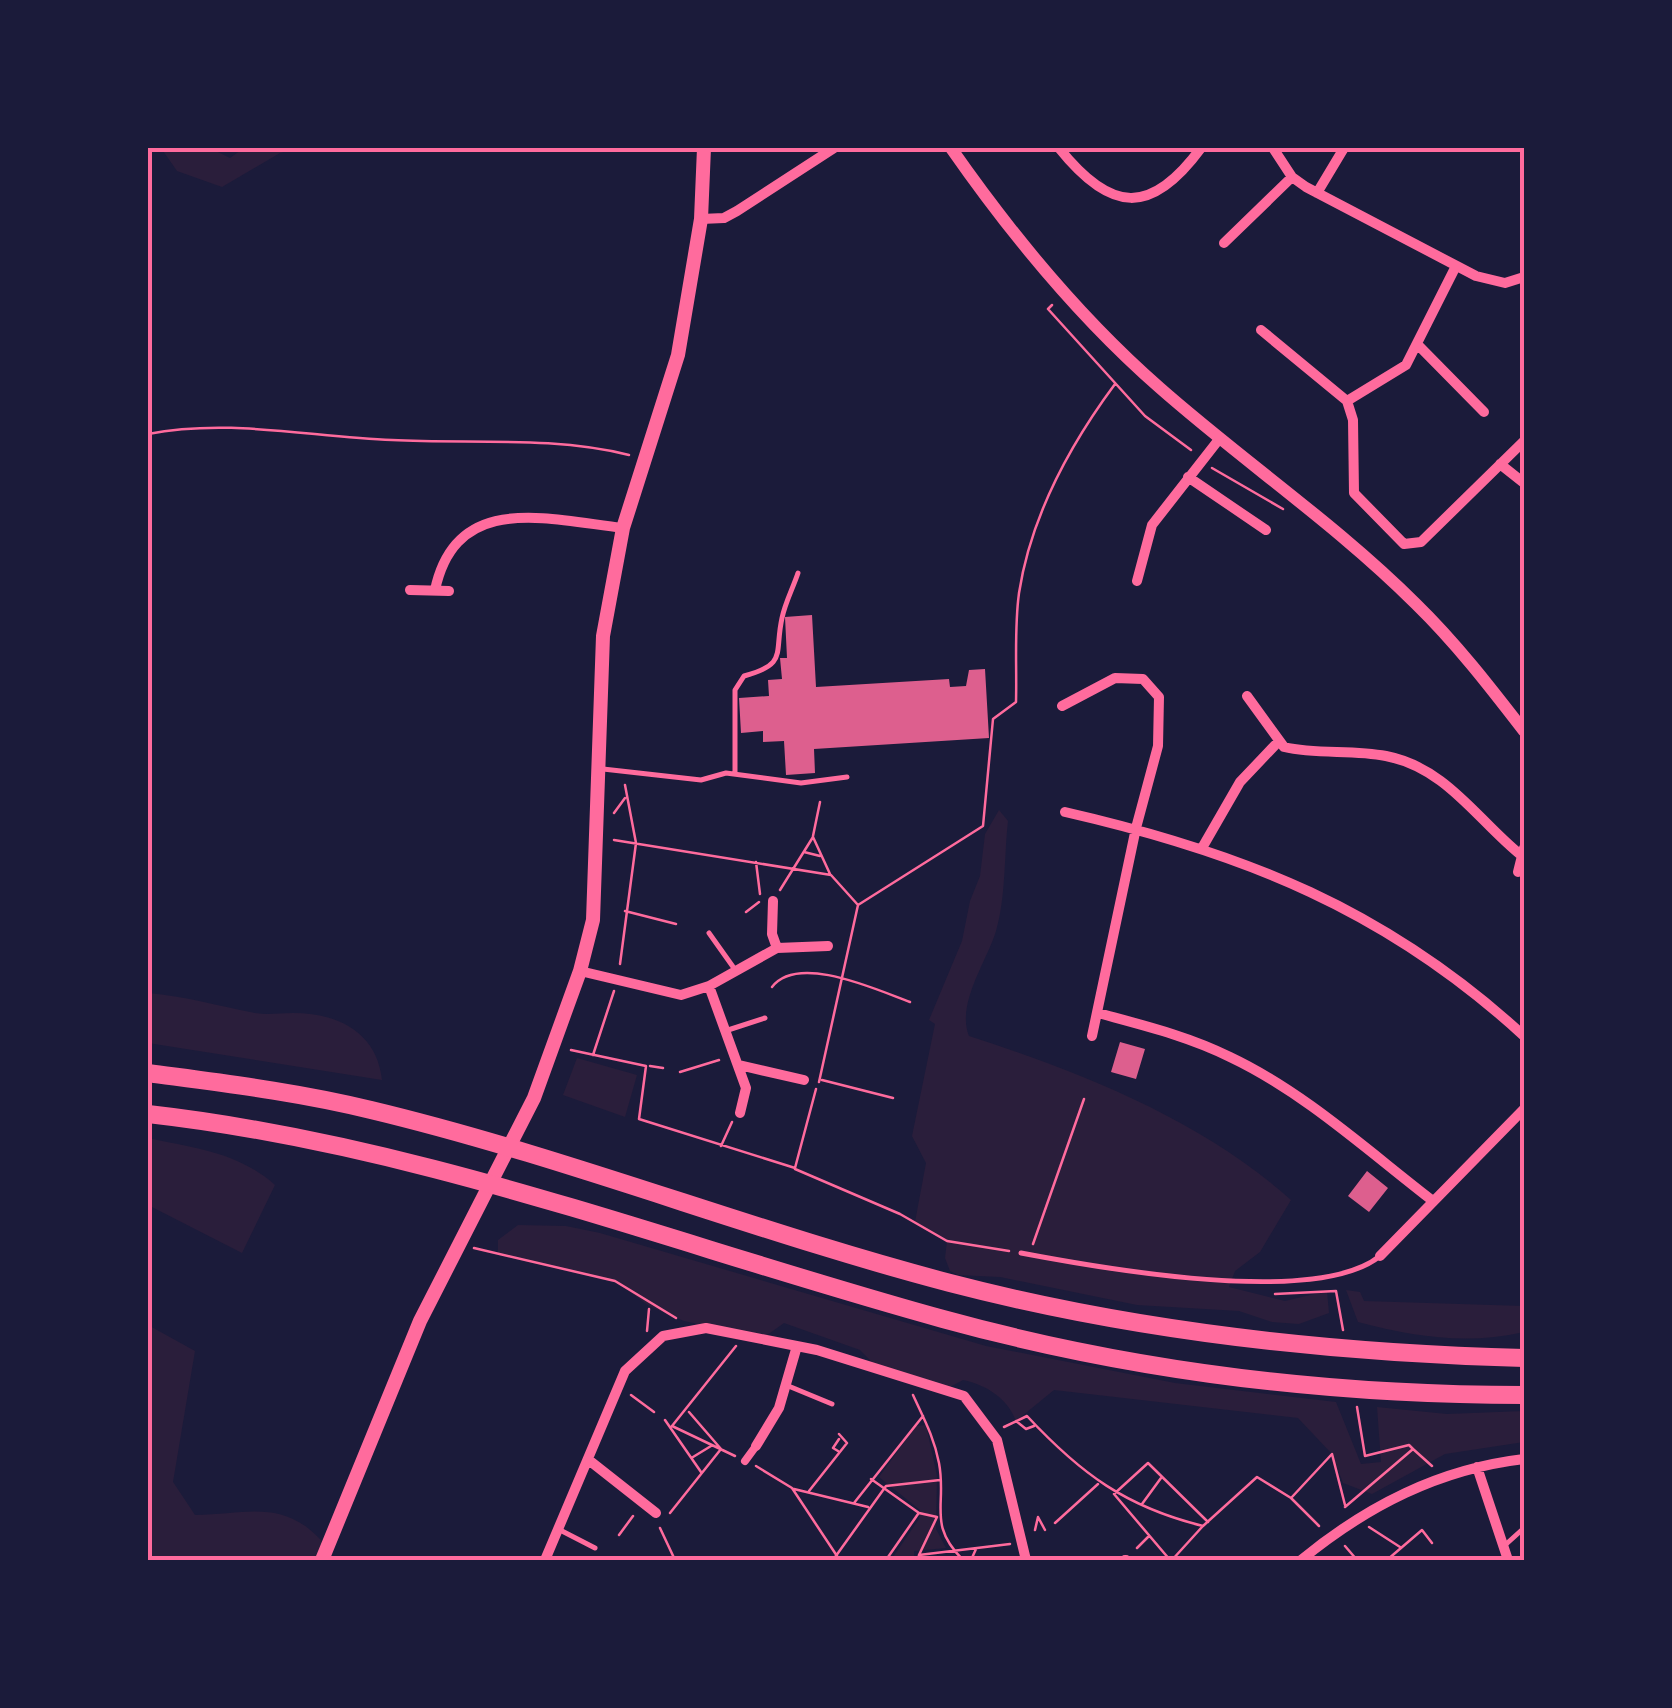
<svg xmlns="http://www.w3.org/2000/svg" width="1672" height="1708" viewBox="0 0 1672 1708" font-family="'Fira Sans',sans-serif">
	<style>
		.green { fill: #2a1e3b }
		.building { fill: #dd5f8e }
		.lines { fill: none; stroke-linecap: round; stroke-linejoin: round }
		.path { stroke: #ff6b9d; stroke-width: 2.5 }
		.service { stroke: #ff6b9d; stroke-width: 5 }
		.pedestrian { stroke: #ff6b9d; stroke-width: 8 }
		.minor { stroke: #ff6b9d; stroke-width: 10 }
		.tertiary { stroke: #ff6b9d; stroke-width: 12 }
		.secondary { stroke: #ff6b9d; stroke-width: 14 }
		.trunk { stroke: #ff6b9d; stroke-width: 18 }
		.neatline { fill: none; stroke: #ff6b9d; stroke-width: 4 }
	</style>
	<rect width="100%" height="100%" fill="#1b1b3a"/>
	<path class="green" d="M161 148H210L230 158 244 148H300L280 153 222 187 177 171Z
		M999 810 1008 821C1004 856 1006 897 996 931 987 961 956 1004 969 1036 1081 1072 1202 1120 1291 1200L1260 1252 1235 1271 1229 1287 1285 1301 1327 1291 1329 1313 1299 1324 1272 1322 1239 1311 1137 1305 1000 1277 958 1275 950 1271 945 1258 947 1241 915 1222 926 1163 912 1136 935 1024 929 1020 962 941 970 901 980 876 985 834Z
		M148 993C185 996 218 1006 255 1013 267 1015 281 1013 293 1013 339 1013 377 1033 382 1080L148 1043Z
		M577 1058 637 1075 625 1117 563 1095Z
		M148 1138C194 1148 238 1152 275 1185L242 1253 148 1205Z
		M518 1225 566 1226 600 1233 986 1346 1175 1383 1336 1402 1361 1464 1381 1462 1377 1407 1447 1414 1524 1411V1442L1445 1454 1372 1494 1343 1483 1332 1454 1298 1418 1054 1390 1016 1421C1008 1399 987 1385 963 1380L948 1388 877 1367 860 1350 784 1323 763 1338 684 1321 649 1306 615 1281 498 1255V1240Z
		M1346 1290 1360 1292 1364 1301 1524 1306V1332C1467 1345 1415 1337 1358 1322Z
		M148 1325 195 1351 173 1482 195 1515C250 1514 286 1497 327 1547L322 1560H148Z
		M926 1425 937 1476 936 1529 946 1548 914 1551V1560H891L919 1519 920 1510 879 1477 916 1426Z"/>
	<path class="building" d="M812 615 816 687 949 679 950 687 966 686 969 670 985 669 989 738 814 749 815 773 786 775 784 741 763 742V731L741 733 739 698 769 696 768 680 782 679 780 658H787L785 617Z
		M1120 1042 1145 1049 1136 1079 1111 1072Z
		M1367 1171 1388 1188 1369 1212 1348 1196Z"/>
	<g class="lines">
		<path class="path" d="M1052 305 1048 309 1145 416 1191 450
			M148 434C229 418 310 437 392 440 470 444 553 436 629 455
			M1212 468 1283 509
			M614 813 625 798
			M813 836 820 802
			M614 840 831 875 858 905 983 826 993 719 1016 702C1017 666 1014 629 1019 593 1031 515 1069 446 1115 384
			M804 852 820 856
			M756 862 760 894
			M780 890 813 837 830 874
			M625 911 676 924
			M746 912 759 902
			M620 964 636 843 625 785
			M772 987C798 953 877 990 910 1002
			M571 1050 646 1066 639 1119 795 1168 816 1089
			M593 1055 614 991
			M650 1066 663 1068
			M680 1072 719 1060
			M822 1080 893 1098
			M819 1082 858 905
			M721 1146 732 1122
			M795 1169 900 1214 947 1241 1009 1251
			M1033 1244 1084 1099
			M474 1248 615 1281 676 1318
			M1275 1294 1336 1291 1343 1330
			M647 1331 649 1309
			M631 1395 654 1412
			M913 1395C924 1419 934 1437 939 1463 947 1505 927 1524 963 1560
			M665 1420 701 1472
			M1016 1421 1026 1429 1034 1426
			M1004 1427 1027 1416C1081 1474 1126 1507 1203 1526L1257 1477 1291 1498 1319 1526
			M1413 1449 1432 1466
			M838 1451 833 1448 839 1439
			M735 1456 672 1426 736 1346
			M693 1457 711 1446
			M756 1466 792 1488 837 1556
			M871 1479 919 1513 937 1517 919 1555
			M794 1489 868 1507
			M809 1491 847 1443 839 1434
			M1292 1497 1332 1454 1345 1505
			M854 1503 923 1416
			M1142 1504 1161 1478
			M1345 1507 1413 1449 1409 1445 1365 1456 1357 1407
			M670 1513 721 1449 689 1412
			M1055 1523 1098 1484
			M1369 1527 1400 1547
			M660 1528 675 1560
			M1035 1530 1038 1517 1045 1530
			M619 1535 633 1516
			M1345 1546 1357 1560
			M1137 1548 1149 1536
			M833 1560 886 1486 940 1480
			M886 1560 918 1514
			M918 1560 919 1555 1010 1544
			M971 1560 976 1549
			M1170 1560 1114 1494 1148 1463 1208 1522
			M1172 1560 1202 1527
			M1387 1560 1422 1530 1432 1543"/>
		<path class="service" d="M603 769 701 780 726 773 801 783 847 777
			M735 774V690L744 676C788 664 774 654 782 618 785 603 793 588 798 573
			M709 933 736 971
			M725 1031 765 1018
			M1021 1253C1100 1268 1317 1307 1380 1256
			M786 1385 832 1404
			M560 1530 595 1548
			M1504 1546 1524 1528"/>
		<path class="pedestrian" d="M745 1461 756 1446"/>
		<path class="minor" d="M1059 148C1111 213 1151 216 1201 148
			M1273 148 1292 177 1306 187 1476 276 1505 283 1524 277
			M1317 193 1344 148
			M701 219 724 218 737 211 834 148
			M1224 243 1292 177
			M1261 330 1347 401
			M1419 346 1484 412
			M1347 401 1353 420 1354 493 1404 544 1421 542 1524 441
			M1347 401 1406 365 1456 266
			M1500 464 1524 483
			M1188 477 1266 530
			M1137 581 1152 525 1220 438
			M410 590 449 591
			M435 590C456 492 546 519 623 528
			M1247 696 1284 747C1318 755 1352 749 1386 756 1447 768 1477 820 1522 856
			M1062 706 1115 678 1143 679 1159 697 1158 746 1136 828 1092 1036
			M1065 812C1244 853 1387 910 1524 1036
			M1202 848 1240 782 1278 742
			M1518 872 1524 848
			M773 901 772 934 777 948
			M580 971 681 995 709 986 777 948 828 946
			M709 986 746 1088 740 1113
			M1098 1013C1142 1025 1188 1036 1230 1057 1304 1092 1368 1151 1433 1201
			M739 1065 804 1080
			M1380 1256 1524 1109
			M756 1446 779 1408 797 1346
			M590 1461 656 1513
			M1477 1467 1508 1560
			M545 1560 625 1371 663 1336 706 1328 817 1350 964 1396 997 1440 1026 1560
			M1125 1560H1126
			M1301 1560C1367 1506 1439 1469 1524 1459"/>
		<path class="tertiary" d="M951 148C1011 234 1081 319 1160 388 1244 462 1337 525 1416 604 1456 643 1490 687 1524 731"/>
		<path class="secondary" d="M322 1560 420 1321 534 1098 580 971 593 920 603 636 623 528 678 355 701 219 704 148"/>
		<path class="trunk" d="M148 1073C222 1083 298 1092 371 1110 567 1157 755 1232 950 1283 1138 1332 1330 1353 1524 1358
			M148 1114C423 1145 677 1246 943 1319 1132 1371 1329 1395 1524 1395"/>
	</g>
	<rect width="1672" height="1708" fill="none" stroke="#1b1b3a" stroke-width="300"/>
	<rect x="150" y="150" width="1372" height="1408" class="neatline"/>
</svg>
